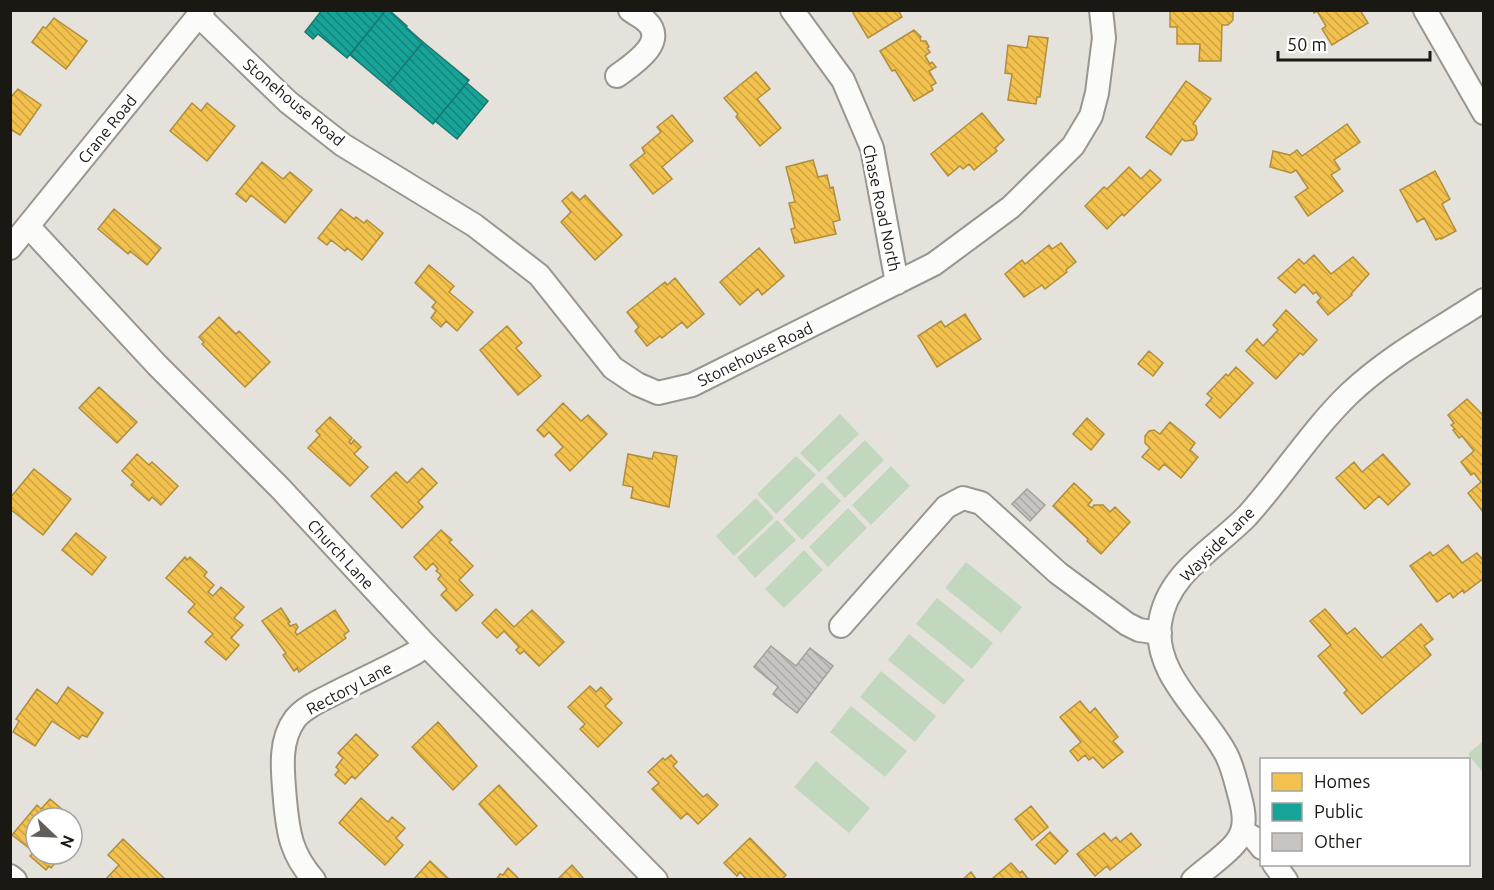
<svg xmlns="http://www.w3.org/2000/svg" width="1494" height="890" viewBox="0 0 1494 890" font-family="Ubuntu,sans-serif">
	<style>
		.green { fill: #c1d8be }
		.homes { fill: url(#homes-back-hatch); stroke: #b18e3c; stroke-width: 1.5 }
		.public { fill: url(#public-back-hatch); stroke: #187970; stroke-width: 1.5 }
		.building { fill: url(#building-back-hatch); stroke: #a39f9c; stroke-width: 1.5 }
		.lines { fill: none; stroke-linecap: round; stroke-linejoin: round }
		.minor-casing { stroke: #989690; stroke-width: 26 }
		.minor { stroke: #fbfbf9; stroke-width: 22 }
		.labels { text-anchor: middle; dominant-baseline: central; stroke-width: 6; stroke-linejoin: round; paint-order: stroke }
		.street-label { font-size: 16px; fill: #1a1813; stroke: #fff }
	</style>
	<defs>
		<pattern id="homes-back-hatch" width="6" height="6" patternUnits="userSpaceOnUse" patternTransform="scale(1.5)"><rect width="6" height="6" fill="#f2c14e"/><path d="M-1 5l2 2M0 0l6 6M5-1l2 2" fill="none" stroke="#cfa543"/></pattern>
		<pattern id="public-back-hatch" width="6" height="6" patternUnits="userSpaceOnUse" patternTransform="scale(1.5)"><rect width="6" height="6" fill="#17a398"/><path d="M-1 5l2 2M0 0l6 6M5-1l2 2" fill="none" stroke="#14847b"/></pattern>
		<pattern id="building-back-hatch" width="6" height="6" patternUnits="userSpaceOnUse" patternTransform="scale(1.5)"><rect width="6" height="6" fill="#c7c4c1"/><path d="M-1 5l2 2M0 0l6 6M5-1l2 2" fill="none" stroke="#aaa8a5"/></pattern>
	</defs>
	<rect width="100%" height="100%" fill="#e4e2da"/>
	<path class="green" d="M840 414 859 434 819 472 800 453Z
		M865 440 884 460 845 498 826 478Z
		M796 456 816 475 776 514 757 494Z
		M891 466 910 486 871 525 852 505Z
		M822 482 841 501 802 540 783 520Z
		M756 498 774 518 734 556 716 536Z
		M848 508 867 528 828 567 809 547Z
		M777 520 796 540 755 578 737 558Z
		M804 550 823 570 784 608 765 589Z
		M966 562 1022 607 1001 633 945 588Z
		M937 598 993 643 972 669 916 624Z
		M909 634 965 680 944 705 888 660Z
		M881 671 936 716 915 742 860 697Z
		M851 706 907 751 885 777 830 732Z
		M1483 741V773L1468 754Z
		M816 761 870 808 849 833 794 787Z"/>
	<path class="homes" d="M855 10H898L902 17 868 38 853 13Z
		M1170 10H1231L1233 12V20L1228 25H1222L1221 61H1199L1200 44H1177V27H1170Z
		M1313 10H1360L1368 23 1332 45 1322 29 1326 26 1317 11 1314 13Z
		M54 18 87 41 66 69 32 42 43 27 46 28Z
		M914 30 921 37 920 38 921 41H926L929 47 927 48 930 52 925 56 930 64 932 62 936 67 929 71 936 83 931 86 933 90 914 101 895 70 892 71 880 51Z
		M1029 36 1048 38 1040 97H1037L1036 104 1008 100 1012 74 1005 73 1008 45 1027 48Z
		M756 72 770 89 757 99 781 128 760 146 736 117 738 114 724 98Z
		M1186 81 1211 99 1193 124 1196 126 1197 134 1193 140 1185 141 1182 139 1171 155 1146 137Z
		M18 89 41 105 20 135 10 129V98Z
		M192 103 201 111 207 103 235 126 207 161 170 131Z
		M982 113 1004 140 995 148 997 151 974 170 969 164 963 169 960 166 948 176 931 154Z
		M672 115 693 141 662 167 672 179 653 194 630 165 645 153 642 148 661 132 657 127Z
		M1347 124 1360 142 1334 160 1340 169 1331 175 1343 191 1308 216 1295 197 1308 188 1296 170 1291 173 1270 167 1273 151 1290 155 1297 150 1302 156Z
		M813 160 818 177 827 175 830 188 833 187 840 220 833 222 836 234 795 243 791 229 795 228 789 203 795 202 786 167Z
		M262 162 283 179 290 172 312 190 285 223 251 195 246 202 236 194Z
		M1129 167 1141 179 1150 170 1161 180 1124 216 1122 214 1107 229 1085 206 1104 187 1107 189Z
		M1435 171 1450 199 1442 204 1456 231 1441 239 1440 238 1436 240 1424 218 1417 222 1400 190Z
		M572 192 580 200 585 195 622 235 595 260 561 222 571 212 562 201Z
		M114 209 161 248 147 265 130 251 128 254 98 229Z
		M341 209 354 219 356 217 364 223 367 220 383 233 362 260 347 248 345 251 331 240 327 245 318 238Z
		M1061 243 1076 262 1066 270 1067 272 1045 289 1042 285 1024 297 1005 274 1022 260 1025 264 1049 245 1052 249Z
		M759 248 784 276 762 295 758 289 740 305 720 282Z
		M1314 255 1331 274 1353 257 1369 274 1351 294 1352 295 1328 315 1317 302 1321 298 1316 292 1313 294 1304 284 1295 293 1278 278 1299 259 1304 264Z
		M429 265 454 286 449 292 473 312 457 331 446 321 441 327 431 318 436 311 432 307 436 302 415 283Z
		M675 278 704 314 687 328 682 322 662 338 660 336 647 346 635 331 639 327 627 312 665 282 667 285Z
		M1286 310 1317 340 1303 355 1300 353 1276 379 1246 351 1257 339 1263 346 1278 330 1273 325Z
		M965 314 981 339 937 367 918 336 941 321 945 327Z
		M219 317 236 334 239 331 270 362 245 387 202 344 204 342 199 337Z
		M507 326 522 343 516 348 541 376 518 395 480 350Z
		M1149 351 1163 363 1153 376 1138 364Z
		M1236 367 1253 383 1220 418 1206 405 1212 398 1207 394 1226 374 1228 376Z
		M99 387 137 422 117 443 79 408Z
		M1467 399 1484 416V513L1468 493 1481 482 1474 473 1471 475 1461 462 1474 451 1462 436 1459 438 1453 430 1455 429 1451 425 1454 423 1448 415Z
		M563 403 581 421 588 415 607 434 570 471 555 455 563 447 549 432 544 437 537 430Z
		M330 417 352 438 349 442 351 444 354 440 361 447 354 454 368 467 350 486 308 448 320 435 316 431Z
		M1087 418 1104 434 1091 450 1073 434Z
		M1170 422 1195 443 1190 450 1198 457 1181 478 1164 464 1159 470 1142 457 1150 448 1145 443V436L1149 431 1154 430 1160 434Z
		M654 452 677 456 669 507 631 498 633 487 623 485 628 454 652 459Z
		M137 454 149 465 152 462 178 486 161 505 152 497 149 501 131 485 134 482 122 471Z
		M1383 454 1410 484 1388 505 1379 496 1365 509 1336 478 1354 462 1362 472Z
		M422 468 437 483 418 502 423 507 402 528 371 496 396 472 407 483Z
		M34 469 71 499 43 535 10 509V498Z
		M1074 483 1092 500 1088 505 1092 508 1094 505H1103L1110 512 1115 507 1130 522 1101 554 1087 541 1088 539 1053 506Z
		M441 530 452 540 449 542 473 566 459 580 473 595 456 611 441 595 447 589 438 579 441 575 436 571 438 569 433 563 426 570 414 557Z
		M76 533 106 557 92 575 62 550Z
		M1448 545 1462 563 1477 553 1484 561V578L1464 593 1463 590 1453 598 1450 593 1437 602 1410 566 1430 552 1433 556Z
		M185 557 187 560 190 557 207 572 204 576 214 585 208 592 213 596 221 587 244 607 234 618 243 625 231 638 239 645 226 660 205 642 213 634 188 612 195 604 166 578Z
		M281 608 290 622 288 623 290 626 296 624 298 627 295 632 297 635 335 610 349 631 344 635 346 638 307 666 299 672 297 668 294 671 283 655 286 653 262 621Z
		M496 609 514 627 532 610 564 642 539 666 524 651 520 654 516 650 519 647 504 631 497 638 482 623Z
		M1325 609 1347 634 1355 628 1382 658 1421 624 1433 639 1424 646 1431 655 1362 714 1344 693 1347 690 1318 656 1331 645 1310 621Z
		M590 686 596 692 601 687 612 699 605 706 622 723 598 747 580 729 585 724 568 707Z
		M68 687 103 713 87 737 82 735 79 739 52 721 35 746 13 732 19 721 16 719 37 689 57 704Z
		M1080 701 1090 713 1095 708 1118 737 1113 741 1123 752 1103 768 1093 757 1089 760 1085 755 1078 761 1070 751 1081 742 1060 717Z
		M438 722 477 766 453 790 412 747Z
		M356 734 378 755 355 779 352 776 345 784 335 775 339 770 336 767 343 758 338 753Z
		M671 755 677 762 673 766 703 797 707 794 718 805 698 824 687 813 681 819 652 789 659 783 648 772 663 758 665 760Z
		M499 785 537 826 516 845 479 804Z
		M361 798 388 822 392 817 405 828 396 838 403 845 385 865 339 823Z
		M50 799 71 817 36 818V854H63L51 868 49 866 46 870 30 856 34 852 12 835 37 805 41 809Z
		M1031 806 1048 827 1032 840 1015 819Z
		M1050 832 1068 851 1055 864 1036 845Z
		M1104 833 1111 841 1116 837 1120 842 1131 833 1141 845 1110 870 1107 866 1095 876 1077 854Z
		M750 838 786 875 781 880H747L740 872 737 876 724 863Z
		M123 839 166 880H105L119 865 108 855Z
		M430 861 449 879V880H413Z
		M1011 863 1020 873 1022 871 1029 880H995L993 878Z
		M572 865 585 880H557Z
		M508 868 520 880H496L500 874 503 875Z
		M971 872 977 880H962Z"/>
	<path class="public" d="M322 10H386L347 58 318 34 313 39 305 32Z
		M386 10H389L407 26 406 27 423 42 387 86 350 55Z
		M423 42 469 80 433 124 387 86Z
		M467 83 488 101 457 139 435 121Z"/>
	<path class="building" d="M1027 489 1045 505 1030 521 1012 504Z
		M771 646 796 666 810 648 833 666 797 713 773 694 778 687 754 667Z"/>
	<g class="lines">
		<defs>
			<path id="minor" d="M792 10 843 80 872 148 897 283
				M1425 10 1484 113
				M199 16 288 102 343 145 474 225 539 275 613 368 637 384 658 393 692 385 934 264 1011 207 1073 146 1091 116 1097 93 1104 38 1101 10
				M617 76C632 65 669 42 646 21 642 17 635 14 630 10
				M28 226 157 365 280 488 426 645 656 880
				M10 248 203 10
				M841 626 946 507 963 498 981 503 1058 573 1127 624 1139 630 1160 633
				M1242 831 1254 838 1262 848
				M1274 864 1286 880
				M10 876 15 880
				M314 880C291 854 288 833 285 800 283 773 278 742 295 719 305 706 326 698 341 690 366 678 391 666 415 653L426 645
				M1193 880C1205 869 1229 853 1237 841 1247 827 1244 812 1240 797 1236 783 1233 767 1226 754 1204 712 1153 675 1160 623 1167 573 1215 549 1247 516 1283 476 1311 431 1349 394 1389 356 1438 330 1484 300"/>
		</defs>
		<use href="#minor" class="minor-casing"/>
		<use href="#minor" class="minor"/>
	</g>
	<g class="labels">
		<g class="street-label">
			<text transform="translate(294 102) rotate(40)">Stonehouse Road</text>
			<text transform="translate(107 129) rotate(-51)">Crane Road</text>
			<text transform="translate(882 208) rotate(78)">Chase Road North</text>
			<text transform="translate(755 354) rotate(-26)">Stonehouse Road</text>
			<text transform="translate(1217 544) rotate(-45)">Wayside Lane</text>
			<text transform="translate(341 554) rotate(47)">Church Lane</text>
			<text transform="translate(349 688) rotate(-28)">Rectory Lane</text>
		</g>
	</g>
	<rect width="1494" height="890" fill="none" stroke="#1a1813" stroke-width="24"/>
	<rect x="1260" y="758" width="210" height="108" fill="#ffffff" stroke="#a3a3a1" stroke-width="1.5"/>
	<rect x="1272" y="773" width="30" height="18" fill="#f2c14e" stroke="#a3a3a1" stroke-width="1.5"/>
	<text x="1314" y="788" font-size="18" fill="#1a1813">Homes</text>
	<rect x="1272" y="803" width="30" height="18" fill="#17a398" stroke="#a3a3a1" stroke-width="1.5"/>
	<text x="1314" y="818" font-size="18" fill="#1a1813">Public</text>
	<rect x="1272" y="833" width="30" height="18" fill="#c7c4c1" stroke="#a3a3a1" stroke-width="1.5"/>
	<text x="1314" y="848" font-size="18" fill="#1a1813">Other</text>
	<g transform="translate(54 836) rotate(113)"><circle r="28" fill="#ffffff" stroke="#a3a3a1" stroke-width="1.5"/>
	<path d="M0-4.5L10 22L0 15L-10 22Z" fill="#615f59"/>
	<text y="-9" font-size="16" font-weight="bold" text-anchor="middle" fill="#1a1813">N</text>
	</g>
	<path d="M1278 51v9h152v-9" fill="none" stroke="#1a1813" stroke-width="3"/>
	<text x="1287" y="51" font-size="18" fill="#1a1813" stroke="#ffffff" stroke-width="4.5" paint-order="stroke">50 m</text>
</svg>
